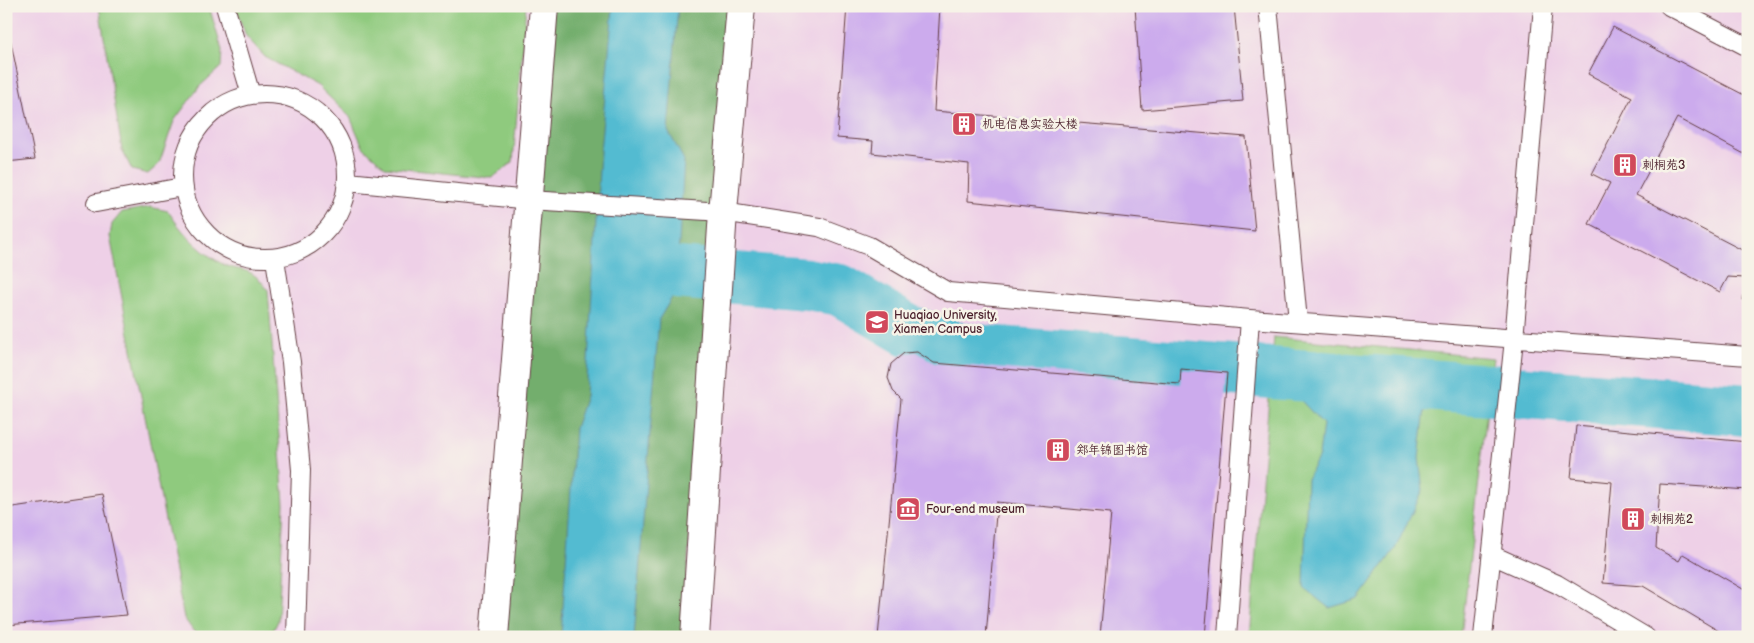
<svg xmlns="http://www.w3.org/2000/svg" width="1754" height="643" viewBox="0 0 1754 643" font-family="'Balsamiq Sans','LXGW WenKai TC',sans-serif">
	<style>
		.built { fill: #eed0e7 }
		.green { fill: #8fca7e; stroke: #6c7454 }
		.forest { fill: #73ae6d; stroke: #5e664c }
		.water { fill: #53bbd1; stroke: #4e6d7e }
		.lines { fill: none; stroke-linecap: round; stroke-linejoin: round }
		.river { stroke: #53bbd1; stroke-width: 52 }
		.building { fill: #ccabed }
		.lane-casing { stroke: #633d42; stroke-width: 20 }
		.street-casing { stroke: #633d42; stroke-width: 30 }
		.lane { stroke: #fff; stroke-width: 18 }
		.street { stroke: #fff; stroke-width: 28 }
		.labels { text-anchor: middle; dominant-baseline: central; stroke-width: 5; stroke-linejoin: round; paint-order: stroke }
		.poi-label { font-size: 12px; fill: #4a1f2b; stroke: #f7f3e8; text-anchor: start }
	</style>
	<rect width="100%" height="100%" fill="#f7f3e8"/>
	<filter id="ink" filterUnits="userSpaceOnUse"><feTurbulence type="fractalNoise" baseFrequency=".02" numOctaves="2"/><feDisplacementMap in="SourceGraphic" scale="10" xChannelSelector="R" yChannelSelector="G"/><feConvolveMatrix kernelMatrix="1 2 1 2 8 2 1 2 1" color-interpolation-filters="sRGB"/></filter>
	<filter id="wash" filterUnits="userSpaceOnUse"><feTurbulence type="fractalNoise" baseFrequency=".0096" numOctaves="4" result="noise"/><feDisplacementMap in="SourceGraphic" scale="20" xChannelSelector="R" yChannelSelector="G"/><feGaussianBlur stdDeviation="1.12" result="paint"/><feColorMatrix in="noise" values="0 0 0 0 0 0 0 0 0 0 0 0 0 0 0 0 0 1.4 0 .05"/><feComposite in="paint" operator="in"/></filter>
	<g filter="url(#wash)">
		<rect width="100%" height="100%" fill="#eee4c7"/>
		<path class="built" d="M6 6H1748V637H6Z"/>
		<path class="green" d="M99 6H209L222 50 221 67 200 86 174 121 159 164 148 174 132 170 122 150Z
			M235 6H526L513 162 492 178 385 167 363 147 350 117 318 86 265 57 246 36Z
			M150 207 168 211C182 232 197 249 219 262 241 275 248 262 268 290L284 504 278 621 270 637H213L194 632 184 618 110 236 112 224 122 212Z
			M1274 337 1493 358 1461 637H1249Z"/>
		<path class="forest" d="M550 6H731L682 637H506Z"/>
		<path class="water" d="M613 6H678L668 131 684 160 676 291 659 319 634 637H561L575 428 586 396 600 152Z
			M1271 373 1462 388 1437 397 1425 409 1419 458 1423 490 1395 549 1359 599 1329 608 1304 588 1307 479 1319 456 1323 424 1293 392 1277 387Z"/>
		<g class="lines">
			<path class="river" d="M677 273 807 284 840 290 907 330 961 349 1748 410"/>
		</g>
		<g id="blocks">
			<path class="building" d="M847 6H940L934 111 1246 137 1255 231 968 201 969 164 872 153 873 141 837 138Z
				M1135 6H1234L1243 101 1142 110Z
				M1613 27 1748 97V156L1677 118 1636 195 1742 250 1748 251V300H1743L1745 278 1728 277 1720 292 1589 224 1610 183 1592 174 1632 97 1588 74Z
				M10 38 35 159 6 162V39Z
				M917 352 934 363 1180 384 1181 369 1227 373 1205 637H1100L1111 513 997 502 986 637H878L901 399 893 391 888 378 891 364 904 353Z
				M1576 426 1748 442V490L1660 484 1656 548 1679 561 1683 554 1748 592V637H1729L1643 586 1603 583 1612 482 1571 478Z
				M102 494 127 615 6 625V508Z"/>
		</g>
	</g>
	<g filter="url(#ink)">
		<use href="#blocks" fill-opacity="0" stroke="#633d42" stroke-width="1"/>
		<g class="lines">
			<defs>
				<path id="lane" d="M225 6 251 95
					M1268 6 1298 321
					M1669 6 1748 47
					M183 176a82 82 0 1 1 164 0a82 82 0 1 1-164 0Z
					M348 182 529 200 723 212 819 227 869 246 948 292 1250 319 1748 356
					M96 203 182 187
					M275 259 291 362 301 470 296 637
					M1492 555 1557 584 1646 637
					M1227 637 1250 319
					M1483 637 1514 339 1543 6"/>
				<path id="street" d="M494 637 544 6
					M695 637 723 212 741 6"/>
			</defs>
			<use href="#lane" class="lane-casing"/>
			<use href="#street" class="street-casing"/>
			<use href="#lane" class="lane"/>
			<use href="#street" class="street"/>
		</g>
	</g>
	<defs>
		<symbol id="building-square" viewBox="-11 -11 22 22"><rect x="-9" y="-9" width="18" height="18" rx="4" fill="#d1495b" stroke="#f7f3e8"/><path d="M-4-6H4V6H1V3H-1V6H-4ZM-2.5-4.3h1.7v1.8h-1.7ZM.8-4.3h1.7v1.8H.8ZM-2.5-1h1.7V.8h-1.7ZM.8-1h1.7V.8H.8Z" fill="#fff"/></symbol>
		<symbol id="university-square" viewBox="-11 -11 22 22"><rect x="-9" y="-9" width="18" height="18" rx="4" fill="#d1495b" stroke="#f7f3e8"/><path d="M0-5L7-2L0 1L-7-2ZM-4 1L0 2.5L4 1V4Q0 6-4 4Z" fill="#fff"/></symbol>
		<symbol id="museum-square" viewBox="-11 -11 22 22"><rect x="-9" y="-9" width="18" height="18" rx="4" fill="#d1495b" stroke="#f7f3e8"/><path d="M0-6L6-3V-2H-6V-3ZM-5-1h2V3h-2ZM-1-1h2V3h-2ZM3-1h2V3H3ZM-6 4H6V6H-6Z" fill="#fff"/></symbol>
	</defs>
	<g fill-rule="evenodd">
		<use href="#building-square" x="950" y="110" width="28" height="28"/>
		<use href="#building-square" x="1611" y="151" width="28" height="28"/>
		<use href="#university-square" x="863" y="308" width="28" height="28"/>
		<use href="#building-square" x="1044" y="436" width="28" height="28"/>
		<use href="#museum-square" x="894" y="495" width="28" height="28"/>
		<use href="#building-square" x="1619" y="505" width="28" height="28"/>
	</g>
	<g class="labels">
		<g class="poi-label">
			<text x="982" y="124">机电信息实验大楼</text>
			<text x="1642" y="165">刺桐苑3</text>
			<text x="894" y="315">Huaqiao University,<tspan x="894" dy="14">Xiamen Campus</tspan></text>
			<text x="1076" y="450">郑年锦图书馆</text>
			<text x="926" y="509">Four-end museum</text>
			<text x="1650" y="519">刺桐苑2</text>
		</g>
	</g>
	<rect width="1754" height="643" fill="none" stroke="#f7f3e8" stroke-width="25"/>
</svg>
